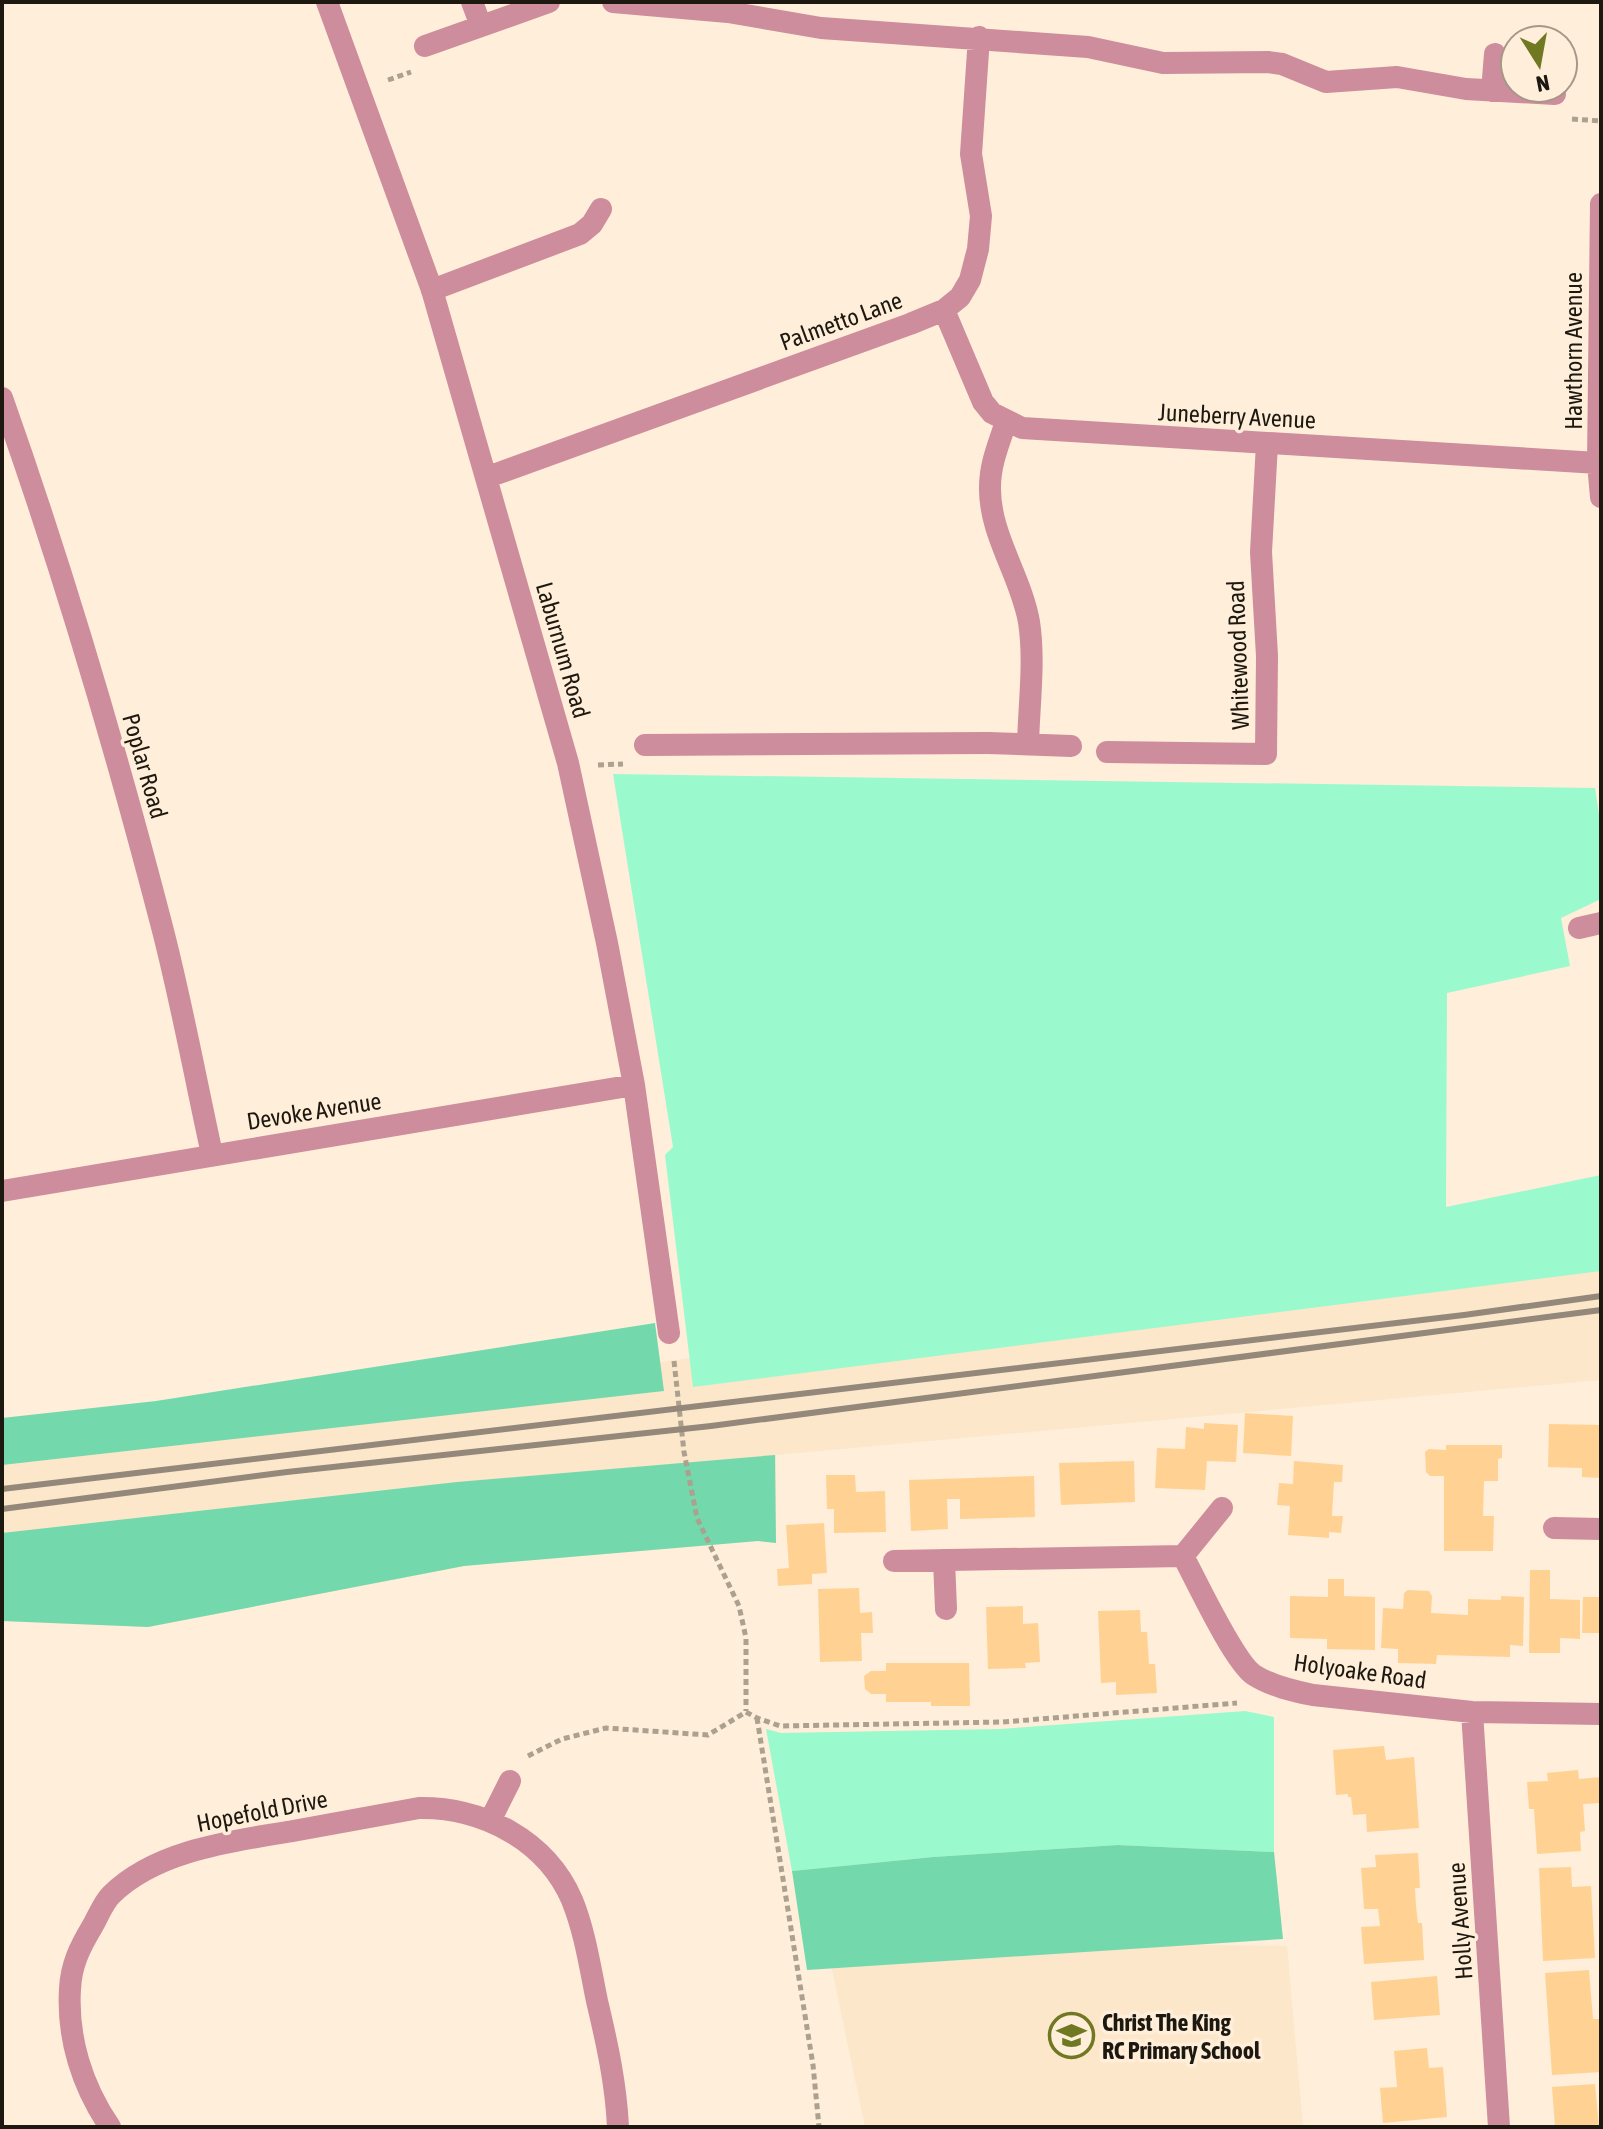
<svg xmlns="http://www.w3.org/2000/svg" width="1603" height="2129" viewBox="0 0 1603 2129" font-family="'Asap Condensed',sans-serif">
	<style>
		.built { fill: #fce7ca }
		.green { fill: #9aface }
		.forest { fill: #73d9ad }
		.building { fill: #ffd294 }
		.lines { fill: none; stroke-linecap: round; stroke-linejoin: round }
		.path { stroke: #aca08f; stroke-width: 5; stroke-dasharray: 6 4; stroke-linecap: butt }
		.service { stroke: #cd8d9c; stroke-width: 22 }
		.minor { stroke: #cd8d9c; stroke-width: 22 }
		.rail { stroke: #94887a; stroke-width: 6 }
		.labels { text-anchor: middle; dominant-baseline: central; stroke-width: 7; stroke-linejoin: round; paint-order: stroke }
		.street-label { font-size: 24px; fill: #1d1810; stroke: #ffeed9 }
		.poi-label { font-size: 24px; font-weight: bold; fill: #1d1810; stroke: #ffeed9; text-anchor: start }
	</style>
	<rect width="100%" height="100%" fill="#ffeed9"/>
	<path class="built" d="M1601 1237V1380L776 1455V1543L758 1541 464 1566 148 1627 2 1621V1433L661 1362Z
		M826 1941 1287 1946 1303 2127H865Z"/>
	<path class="green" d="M613 774 1595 788 1601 828V899L1561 918 1570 966 1447 993 1446 1207 1601 1175V1271L693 1387 665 1155 673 1147Z
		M1245 1711 1274 1717V1852L1118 1845 933 1857 792 1871 766 1729 781 1733 1000 1729Z"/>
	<path class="forest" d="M655 1323 664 1391 2 1465V1418L156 1401Z
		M775 1455 776 1543 758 1541 464 1566 148 1627 2 1621V1533L457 1482Z
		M1118 1845 1274 1852 1283 1939 807 1970 792 1871 933 1857Z"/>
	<path class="building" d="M1245 1413 1293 1416 1291 1456 1243 1453Z
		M1204 1423 1238 1425 1236 1462 1207 1461 1205 1490 1155 1488 1157 1448 1185 1449 1186 1427 1204 1429Z
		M1549 1424 1601 1425V1478L1582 1477V1468L1548 1467Z
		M1446 1445H1502V1458L1498 1459V1481H1484L1483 1516H1494L1493 1551H1444V1476H1430L1426 1472 1425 1452 1429 1449 1446 1450Z
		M1134 1461 1135 1502 1061 1505 1059 1463Z
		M1294 1461 1343 1465 1342 1482H1334L1332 1516H1343L1341 1533 1329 1532V1538L1288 1535 1290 1506 1277 1505 1279 1483 1293 1484Z
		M826 1475H855L856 1492 885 1491 886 1532 834 1533V1509H827Z
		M1034 1476 1035 1517 960 1519V1499H947L948 1529 911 1531 909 1480Z
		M824 1523 827 1573 812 1574V1584L778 1586 777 1569 789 1568 786 1525Z
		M1530 1570H1550V1599L1580 1600V1639L1560 1638V1653H1529Z
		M1328 1579H1344V1596L1375 1597V1650L1327 1649V1639L1290 1638V1596L1328 1597Z
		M859 1588 860 1613 872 1612 873 1633H861L862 1661 820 1662 818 1589Z
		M1408 1590 1429 1591 1432 1596 1431 1613 1468 1615V1599L1501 1600V1596L1524 1597 1523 1646 1510 1645V1657L1437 1655 1436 1664 1398 1663V1649L1381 1648 1383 1608 1403 1609 1404 1593Z
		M1583 1597H1601V1633H1582Z
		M1023 1606V1624L1038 1623 1040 1662 1025 1663 1026 1668 988 1669 986 1607Z
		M1140 1610 1141 1632H1147L1149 1664H1155L1157 1693 1116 1695V1682L1101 1683 1098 1611Z
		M886 1663H969L970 1706H931V1702H886V1694H871L865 1689 864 1676 871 1671H886Z
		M1384 1746 1386 1760 1414 1757 1419 1828 1367 1832 1366 1814 1353 1815 1351 1797H1348V1794L1336 1795 1333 1750Z
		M1578 1770 1579 1779 1601 1777V1803L1583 1804 1585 1831 1580 1832 1581 1851 1537 1854 1534 1809H1529L1527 1782 1548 1781 1547 1773Z
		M1418 1853 1420 1888H1415L1416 1906 1418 1923H1422L1424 1960 1364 1964 1361 1927 1380 1926 1378 1909H1364L1361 1868 1376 1867 1375 1855Z
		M1571 1867 1572 1887 1591 1886 1595 1958 1543 1961 1539 1868Z
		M1589 1970 1593 2019H1601V2072L1552 2075 1545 1973Z
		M1437 1976 1440 2015 1374 2020 1371 1982Z
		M1427 2048 1429 2068 1443 2067 1447 2117 1383 2123 1380 2088 1397 2087 1394 2051Z
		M1595 2084 1599 2127H1555L1552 2087Z"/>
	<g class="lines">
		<path class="path" d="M388 80 411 72
			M1572 119 1601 121
			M598 765 623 764
			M674 1361 684 1452 697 1518 739 1606 746 1638V1711
			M746 1712 757 1718 780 1726 1003 1722 1237 1703
			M757 1718 813 2065 819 2127
			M528 1756 562 1739 606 1728 708 1735 746 1712"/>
		<path class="service" d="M432 290 580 234 592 224 601 209
			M645 745 988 743
			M1107 752 1266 754 1267 656 1261 552 1267 444"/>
		<path class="minor" d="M327 2 432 290 568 763 607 943 634 1085 669 1333
			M472 2 481 26
			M613 2 728 12 821 28 1088 47 1163 63 1268 62 1282 64 1326 82 1397 77 1466 89 1555 94
			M425 46 549 2
			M1492 91 1495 54
			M1601 204 1598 463 1601 497
			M944 310 983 402 992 413 1022 428 1598 463
			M2 398C63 570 115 746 161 923 181 999 195 1077 212 1154
			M1006 422C999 443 990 464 990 487 989 534 1021 576 1029 622 1035 661 1029 704 1028 744
			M488 477 910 324 944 310 960 297 970 280 978 249 981 216 971 154 979 37
			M988 743 1071 746
			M1579 928 1601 923
			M2 1191 634 1085
			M1554 1528 1601 1529
			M1183 1556C1196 1580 1234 1662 1254 1675 1271 1686 1293 1691 1313 1695L1472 1712 1601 1714
			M944 1560 946 1609
			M894 1561 1183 1556 1222 1508
			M1472 1712 1499 2127
			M490 1821 510 1781
			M110 2127C82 2086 67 2038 70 1989 71 1965 80 1947 92 1927 98 1917 103 1903 111 1895 156 1850 233 1841 293 1831 335 1823 377 1816 419 1808 482 1807 546 1840 572 1900 585 1932 590 1967 597 2001 607 2043 616 2084 618 2127"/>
		<path class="rail" d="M2 1489 1464 1315 1601 1296
			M2 1509 287 1472 711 1426 1601 1310"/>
	</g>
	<defs>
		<symbol id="school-ring" viewBox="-11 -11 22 22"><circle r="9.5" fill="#ffeed9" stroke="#707822" stroke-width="1.5"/><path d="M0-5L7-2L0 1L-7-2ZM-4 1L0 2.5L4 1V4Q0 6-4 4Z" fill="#707822"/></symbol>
	</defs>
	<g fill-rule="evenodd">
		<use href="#school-ring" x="1046" y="2010" width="51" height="51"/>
	</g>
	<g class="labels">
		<g class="street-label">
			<text transform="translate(841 321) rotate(-20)">Palmetto Lane</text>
			<text transform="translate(1573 351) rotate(-90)">Hawthorn Avenue</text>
			<text transform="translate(1237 416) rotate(3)">Juneberry Avenue</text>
			<text transform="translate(563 650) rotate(74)">Laburnum Road</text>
			<text transform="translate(1238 655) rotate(-92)">Whitewood Road</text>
			<text transform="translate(145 766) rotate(74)">Poplar Road</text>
			<text transform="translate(314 1111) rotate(-9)">Devoke Avenue</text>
			<text transform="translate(1360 1671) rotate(8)">Holyoake Road</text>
			<text transform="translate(262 1811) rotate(-11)">Hopefold Drive</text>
			<text transform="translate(1460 1921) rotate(-94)">Holly Avenue</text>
		</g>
		<g class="poi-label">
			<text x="1102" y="2022">Christ The King<tspan x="1102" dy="28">RC Primary School</tspan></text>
		</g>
	</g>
	<rect width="1603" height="2129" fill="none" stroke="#1d1810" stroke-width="8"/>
	<g transform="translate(1539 64) rotate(169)"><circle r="38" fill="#ffeed9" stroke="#a59889" stroke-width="2"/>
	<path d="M0-6L14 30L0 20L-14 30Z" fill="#707822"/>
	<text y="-12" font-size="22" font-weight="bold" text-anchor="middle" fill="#1d1810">N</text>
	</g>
</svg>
